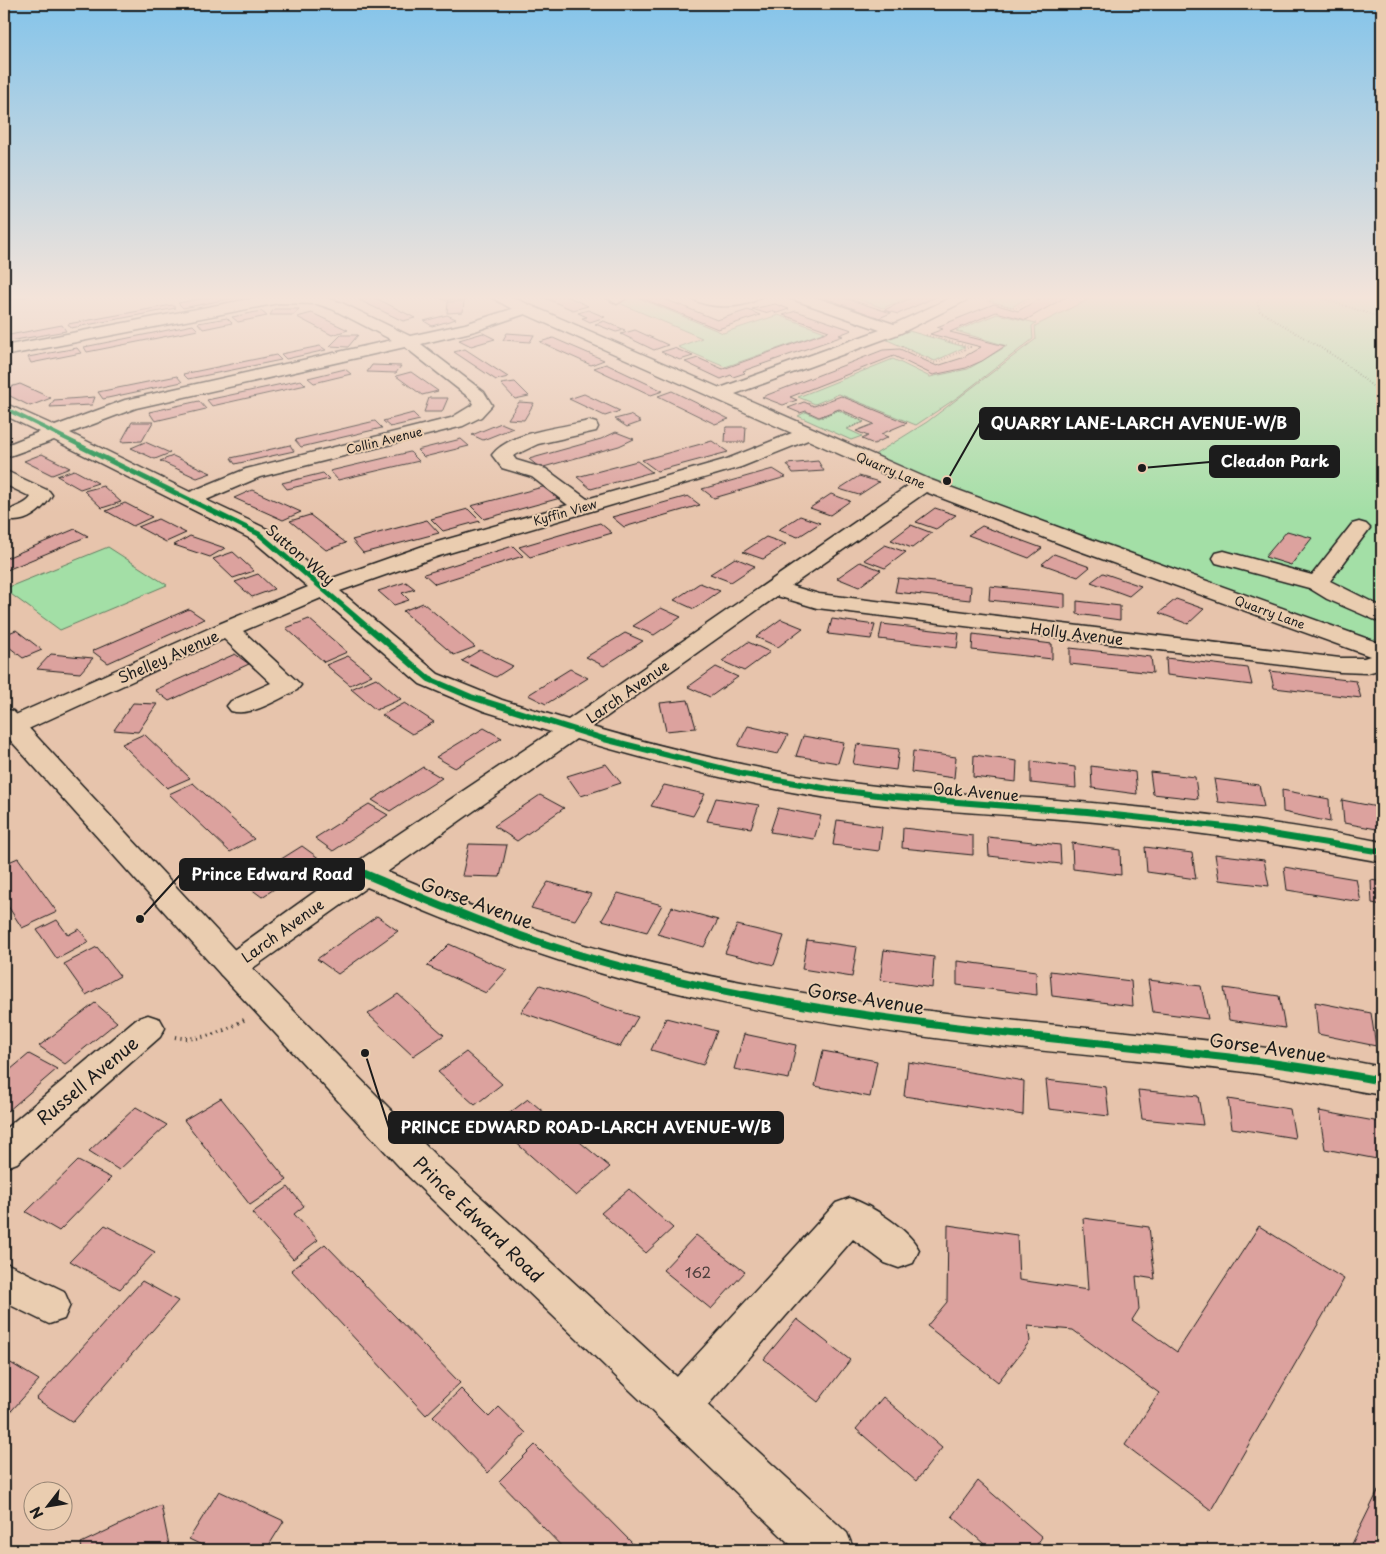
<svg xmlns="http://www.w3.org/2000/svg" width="1386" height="1554" viewBox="0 0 1386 1554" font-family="'Playpen Sans',sans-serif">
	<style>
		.green { fill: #a3dfa6; stroke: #607e61 }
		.building { fill: #dca29e; stroke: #1c1c1c }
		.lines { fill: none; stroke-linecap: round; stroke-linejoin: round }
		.minor-casing { stroke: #1c1c1c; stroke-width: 3 }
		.major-casing { stroke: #1c1c1c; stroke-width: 3 }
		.path-far1 { stroke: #1c1c1c; stroke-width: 2; stroke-dasharray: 0.5 2.5; stroke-linecap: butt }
		.path { stroke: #1c1c1c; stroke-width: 4; stroke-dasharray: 1 4.5; stroke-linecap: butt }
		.minor { fill: #eacdb0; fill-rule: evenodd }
		.major { fill: #eacdb0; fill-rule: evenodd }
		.cycleway-far3-casing { stroke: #eacdb0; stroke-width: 5.5 }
		.cycleway-far2-casing { stroke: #eacdb0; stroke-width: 8 }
		.cycleway-far1-casing { stroke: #eacdb0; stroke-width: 9 }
		.cycleway-casing { stroke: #eacdb0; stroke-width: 11 }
		.cycleway-far3 { stroke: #00873e; stroke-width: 4 }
		.cycleway-far2 { stroke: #00873e; stroke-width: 5 }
		.cycleway-far1 { stroke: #00873e; stroke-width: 6 }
		.cycleway { stroke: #00873e; stroke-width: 8 }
		.labels { text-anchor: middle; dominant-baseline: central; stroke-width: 4; stroke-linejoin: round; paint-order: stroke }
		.far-street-label { font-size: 12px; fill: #1c1c1c; stroke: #eacdb0 }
		.street-label { font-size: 15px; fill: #1c1c1c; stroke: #eacdb0 }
		.near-number-label { font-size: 15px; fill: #4c3e3c }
		.near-street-label { font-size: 18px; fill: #1c1c1c; stroke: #eacdb0 }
		.leader { fill: none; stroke: #1c1c1c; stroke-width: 2 }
		.callout-dot { fill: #1c1c1c; stroke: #eacdb0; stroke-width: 2 }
		.callout { fill: #1c1c1c; stroke: #1c1c1c; stroke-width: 2 }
		.callout-label { font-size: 16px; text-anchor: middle; font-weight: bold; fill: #fff }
	</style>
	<rect width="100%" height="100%" fill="#e7c4ac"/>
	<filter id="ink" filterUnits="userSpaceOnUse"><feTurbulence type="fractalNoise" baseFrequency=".02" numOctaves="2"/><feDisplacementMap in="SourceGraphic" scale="10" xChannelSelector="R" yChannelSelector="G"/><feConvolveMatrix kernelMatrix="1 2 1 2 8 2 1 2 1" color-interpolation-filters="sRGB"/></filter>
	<g filter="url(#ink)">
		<path class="green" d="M616 295H632L723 333 778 315 825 332 725 367 678 347 702 338 614 301Z
			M846 295H914L883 308Z
			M1000 295H1032L1012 307 989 301Z
			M1097 295H1382V647C1212 586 1038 530 874 455L927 422 1036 339 1035 326Z
			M997 314 1036 323 1032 326 1033 339 958 397 916 425 839 394 815 404 798 397 893 359 930 377 968 369 1007 346 956 331Z
			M909 331 965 347 935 361 885 339Z
			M838 410 864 422 847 429 862 436 851 440 798 416 806 412 819 418Z
			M108 547 167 585 60 630 4 589Z"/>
		<path class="building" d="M29 295 30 296 4 301V296Z
			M220 295H249L183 308 178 303Z
			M435 295H456L459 297 446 301Z
			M538 295H565L588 306 573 310Z
			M634 295H655L717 320 748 310 760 315 718 329Z
			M836 295 891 313 879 318 825 298Z
			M918 295H940L898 314 884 310Z
			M1046 295H1069L1026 320 996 312 950 332 1005 346 982 361 966 368 933 375 894 356 790 397 797 400 783 405 762 397 883 350 900 349 937 366 962 358 981 347 930 334 943 329 937 327 994 304 1018 311Z
			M372 296 415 318 403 321 359 300Z
			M464 301 463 312 447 313 448 302Z
			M775 304 789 309 777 313 771 311 765 313 752 309Z
			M172 305 176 308 71 328 68 324Z
			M274 309H299L294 315H270Z
			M588 310 605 317 590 322 582 318 587 317 578 313Z
			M261 311 267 316 238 322 232 317Z
			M796 311 852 330 839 335 843 336 743 371 745 373 733 377 731 375 721 379 685 362 698 358 723 369 829 331 783 315Z
			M312 313 348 330 332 335 297 317Z
			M447 315 456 319 432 326 424 321Z
			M227 318 232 323 203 329 198 323Z
			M604 321 625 330 616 332 595 324Z
			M62 325 66 331 4 342V336Z
			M193 325 198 330 87 352 84 347Z
			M635 330 668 345 654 350 621 334Z
			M483 333 495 339 471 346 459 340Z
			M507 333 534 335 530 342 503 340Z
			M341 335H358L348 347 330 346Z
			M553 338 604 360 591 365 540 342Z
			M320 346 326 350 286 359 281 354Z
			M77 348 81 353 31 363 28 357Z
			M674 348 693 356 680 360 661 352Z
			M465 349 508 377 496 380 454 352Z
			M276 355 281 360 188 379 183 374Z
			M606 364 663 391 651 395 594 368Z
			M372 365 401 366 396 373 367 372Z
			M345 369 351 374 314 383 308 378Z
			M411 372 438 391 422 395 396 376Z
			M177 376 182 382 103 399 98 392Z
			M301 380 306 385 212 406 207 400Z
			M515 382 529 396 515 399 501 384Z
			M20 384 51 398 30 406 4 393V389Z
			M672 391 729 419 715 424 658 396Z
			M584 394 620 411 605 416 569 399Z
			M841 396 907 423 881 434 888 437 874 444 862 439 868 436 856 431 874 424 839 409 819 417 806 411 800 413 788 408 804 402 814 406Z
			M95 397 92 405 50 407 54 400Z
			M429 398H448L442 412H424Z
			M199 401 206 409 155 421 149 412Z
			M519 402 534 403 524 420 508 419Z
			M413 413 420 420 390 427 383 421Z
			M630 415 641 422 627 427 615 419Z
			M375 421 382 428 301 447 295 440Z
			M132 422H153L142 441 121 442Z
			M501 423 513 428 483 440 472 435Z
			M726 427H746L745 442H725Z
			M616 432 634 439 619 446 540 468 529 459 601 439Z
			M461 439 469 446 424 457 417 450Z
			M712 441 728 452 657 471 642 460Z
			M145 442 170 453 155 459 131 448Z
			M290 445 294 451 235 464 231 458Z
			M410 452 419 461 338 480 330 471Z
			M42 454 70 468 52 475 24 461Z
			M173 456 211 473 197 478 160 461Z
			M637 461 652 472 591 489 577 477Z
			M818 461 824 471 793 473 787 464Z
			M773 469 786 477 714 498 702 489Z
			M74 470 98 483 80 489 57 476Z
			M323 473 329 479 287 489 282 483Z
			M859 476 879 482 859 495 839 489Z
			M550 485 564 497 484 519 471 506Z
			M103 486 121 502 102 508 84 491Z
			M252 490 301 512 283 520 234 498Z
			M831 494 850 501 830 515 810 508Z
			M688 496 700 505 624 527 612 517Z
			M125 503 152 517 133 526 106 511Z
			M935 508 956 515 936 529 916 522Z
			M468 509 480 521 443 531 431 519Z
			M310 515 346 543 326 550 290 521Z
			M800 516 820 523 798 537 778 530Z
			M158 519 186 533 166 542 138 527Z
			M427 520 439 533 363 553 352 540Z
			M600 523 612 533 530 557 519 547Z
			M911 525 932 533 912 548 891 540Z
			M982 526 1042 548 1029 558 968 535Z
			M75 529 88 536 7 570 4 568V559Z
			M1287 531 1312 538 1291 565 1265 557Z
			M190 536 225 548 210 557 174 545Z
			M766 537 786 544 763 559 743 552Z
			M885 545 906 552 885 568 864 560Z
			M513 546 523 556 435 584 424 574Z
			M233 552 254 571 233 578 213 559Z
			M1054 554 1090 567 1078 577 1042 564Z
			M735 558 755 566 731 582 710 574Z
			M860 562 881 570 859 587 837 578Z
			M1103 573 1141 586 1129 596 1091 582Z
			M258 574 274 589 252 597 235 582Z
			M898 578 971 586 970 600 895 592Z
			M406 582 415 589 402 593 409 600 394 605 378 591Z
			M700 583 720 591 694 609 674 600Z
			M990 586 1065 594V608L989 600Z
			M1176 599 1204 609 1188 624 1159 613Z
			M1077 601 1120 606V620L1077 614Z
			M423 603 475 647 454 655 403 611Z
			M661 608 681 617 654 635 633 626Z
			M189 609 204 619 108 663 92 651Z
			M309 619 347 652 324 662 286 628Z
			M781 619 803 628 778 647 756 637Z
			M832 619 875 625 871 639 828 634Z
			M882 624 959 633 957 648 879 639Z
			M16 630 42 650 23 658 4 643V635Z
			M625 633 643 641 604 666 586 657Z
			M973 634 1052 644V659L972 650Z
			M748 642 770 652 744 671 722 661Z
			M1070 648 1151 657 1153 673 1070 664Z
			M480 650 513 666 496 677 462 661Z
			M51 654 93 658 80 673 37 669Z
			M235 654 249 664 169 701 155 690Z
			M348 656 372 675 350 685 326 665Z
			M1166 658 1248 668 1252 685 1167 675Z
			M716 667 738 677 710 697 688 687Z
			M570 669 588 678 546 704 528 695Z
			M1270 671 1356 681 1361 698 1274 688Z
			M376 678 401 699 376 710 351 689Z
			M688 700 696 728 666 731 660 703Z
			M133 703 157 704 138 732 114 730Z
			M405 703 434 722 412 734 382 715Z
			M748 726 788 735 778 754 738 746Z
			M484 728 502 738 455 768 436 757Z
			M144 734 190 778 167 788 122 744Z
			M803 736 844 743 838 763 796 756Z
			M857 744 899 749 896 770 853 764Z
			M913 751 956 757 954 778 911 772Z
			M974 755 1017 761 1016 782 973 777Z
			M1031 761 1075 767 1076 788 1031 783Z
			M606 764 621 783 581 796 567 776Z
			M1091 766 1135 772 1137 794 1092 788Z
			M423 767 442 778 390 811 372 800Z
			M1150 772 1195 777 1198 799 1153 794Z
			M1214 779 1259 785 1264 807 1218 802Z
			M193 783 254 839 230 852 169 794Z
			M664 785 705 794 693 816 651 806Z
			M1282 790 1329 799 1330 822 1283 812Z
			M540 795 564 808 517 841 494 826Z
			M716 798 759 805 751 828 707 821Z
			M1342 800 1382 808V830L1344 823Z
			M369 804 388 815 333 851 315 838Z
			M778 808 821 816 814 839 770 832Z
			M837 820 882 827 879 851 833 845Z
			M903 828 973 836V855L902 848Z
			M988 837 1060 845 1061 864 989 856Z
			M1072 843 1120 850 1121 875 1073 869Z
			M469 844 507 845 500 877 462 876Z
			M302 846 320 859 262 897 243 883Z
			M1145 847 1192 853 1196 879 1147 872Z
			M1215 854 1264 860 1269 886 1219 880Z
			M18 858 57 912 22 928 4 900V864Z
			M1284 867 1356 879 1361 902 1287 890Z
			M1371 880 1382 882V905L1372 903Z
			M548 882 591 894 575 920 531 908Z
			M618 893 662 905 647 932 602 920Z
			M672 907 718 920 704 947 657 934Z
			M377 916 398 931 338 974 317 959Z
			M57 920 68 935 79 929 89 942 57 959 37 930Z
			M737 925 784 936 774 965 725 953Z
			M807 940 857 947 852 977 802 969Z
			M449 944 507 970 486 993 427 966Z
			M97 947 120 976 86 995 64 964Z
			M884 950 934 957 932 988 880 980Z
			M957 961 1036 971 1037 995 957 985Z
			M1050 971 1131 981 1133 1006 1052 996Z
			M1148 980 1201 986 1208 1019 1153 1012Z
			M540 985 638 1017 620 1047 521 1012Z
			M1224 988 1279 996 1285 1028 1229 1020Z
			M398 994 444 1035 413 1056 368 1014Z
			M1315 1002 1371 1013 1376 1046 1318 1034Z
			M95 1003 117 1022 65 1064 39 1046Z
			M666 1018 717 1031 703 1065 651 1050Z
			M744 1034 796 1045 789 1079 734 1069Z
			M823 1051 877 1061 870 1097 815 1086Z
			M466 1052 502 1084 475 1105 438 1072Z
			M29 1054 57 1069 8 1111 4 1108V1075Z
			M908 1062 1024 1081 1023 1115 904 1096Z
			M1046 1080 1106 1087 1109 1116 1049 1109Z
			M1138 1090 1198 1096 1203 1125 1142 1119Z
			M221 1098 287 1180 250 1205 184 1120Z
			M528 1099 610 1167 576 1196 495 1124Z
			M1228 1099 1290 1109 1295 1138 1232 1128Z
			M136 1107 167 1125 119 1170 89 1151Z
			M1319 1111 1380 1122 1382 1160 1325 1149Z
			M78 1161 111 1178 59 1231 26 1212Z
			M288 1187 304 1206 294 1214 318 1240 293 1259 252 1213Z
			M629 1189 673 1228 646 1253 601 1213Z
			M1083 1218 1149 1227 1155 1279 1136 1276 1139 1309 1132 1320 1177 1352 1259 1226 1344 1279 1211 1510 1125 1445 1159 1393 1073 1330 1028 1326 1030 1341 998 1382 927 1326 947 1302 948 1225 1017 1235 1019 1280 1088 1290Z
			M105 1225 155 1252 120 1289 70 1261Z
			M696 1235 745 1272 711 1309 663 1270Z
			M325 1244 460 1383 426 1415 291 1270Z
			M142 1281 178 1301 73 1422 36 1399Z
			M797 1319 850 1360 818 1402 764 1359Z
			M4 1359 39 1380 4 1419Z
			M461 1389 489 1417 499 1407 526 1433 488 1473 433 1416Z
			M883 1397 942 1448 916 1481 856 1429Z
			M535 1445 639 1550H565L499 1481Z
			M978 1481 1042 1537 1033 1550H991L952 1516Z
			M1381 1485 1382 1550H1360L1352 1544Z
			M219 1491 284 1521 266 1550H212L189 1539Z
			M161 1505 170 1550H82L81 1543Z"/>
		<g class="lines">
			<defs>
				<path id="minor" d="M270 295 324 297 342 303 410 336 465 324 512 309 487 295H507L720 388 880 330 789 298 787 295H809L894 324 957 295H977L901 333 735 394 931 480 1082 536 1382 644V669L1367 673 1340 672 817 608 777 596 592 727C680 752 769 773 859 784 925 793 990 795 1056 800 1165 809 1275 820 1382 842V862C1284 844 1185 830 1085 821 999 813 913 811 828 798 742 785 658 763 576 739L387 872C452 899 517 925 584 945 701 979 825 998 946 1013 1091 1031 1238 1038 1382 1067V1095C1346 1089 1310 1081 1274 1076 1183 1063 1090 1056 998 1046 871 1031 742 1011 617 978 531 954 448 922 367 887L243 975 232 979 221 975 216 967 221 959 351 866 551 732 484 711 420 684 321 598 243 631 301 685 297 690C278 699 252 717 231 711L227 706 231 701 271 683 224 639 13 736 4 738V720L219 624 308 587 251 539 54 440 4 458V446L39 432 4 415V403L55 426 125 400 392 340 332 309 317 304 279 303 4 356V346ZM525 314 792 433 727 459 587 499 546 469 516 460 513 456 538 444 596 431 598 427 596 423 589 421C563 427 509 432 492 455L502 468 532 477 568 505 423 546 327 580 267 529 206 500 260 477 463 426 481 417 492 405 484 392 421 344 475 331ZM405 347 471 399 474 404 451 418 246 469 190 492 70 433 136 408ZM808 440 909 485 568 720 502 700 438 674 340 591 439 556 741 467ZM926 492 1066 546 1370 656 1364 658H1340L819 594 791 586Z
					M602 295H621L625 299 617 304Z
					M688 295 725 298 762 295C751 310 700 310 688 295Z
					M4 470 49 491 52 495C43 510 26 525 7 520L4 516C10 506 25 507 31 497L4 484Z
					M1359 522 1366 524 1370 528 1330 581 1382 607V623L1327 599 1309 588 1216 563 1213 558 1216 553 1224 551 1312 575 1352 524Z
					M148 1015 160 1019 165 1028 160 1037 17 1163 4 1168V1130L136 1019Z
					M850 1198C872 1206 909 1229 919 1250L913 1263 899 1268 885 1263 853 1239 693 1422 678 1429 663 1422 656 1407 663 1392 836 1203Z
					M4 1262 64 1291 70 1305 64 1319 49 1324 4 1302Z"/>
				<path id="major" d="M4 709 13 711 243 959 435 1155 847 1533 854 1550H796L409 1177 221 975 4 733Z"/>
			</defs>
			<use href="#minor" class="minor-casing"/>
			<use href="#major" class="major-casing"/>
			<path class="path-far1" d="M1266 295 1257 301 1260 311 1339 359 1382 394
				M1312 295 1382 318
				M987 301 1016 308 1037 295
				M902 347 935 363 970 347 926 335
				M822 417 838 410 864 422 848 428"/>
			<path class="path" d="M175 1037C200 1042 222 1032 244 1020"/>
			<use href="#minor" class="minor"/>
			<use href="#major" class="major"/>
			<defs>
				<path id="cycleway-far3" d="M4 408 83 447"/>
				<path id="cycleway-far2" d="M80 446 259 534 379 637"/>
				<path id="cycleway-far1" d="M378 635 429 679 471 697 604 739 744 774 829 789 893 797 1087 812 1235 828 1382 852
					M362 873 368 876"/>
				<path id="cycleway" d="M365 874C438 905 510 935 586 957 703 991 825 1011 946 1026 1091 1045 1238 1053 1382 1081"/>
			</defs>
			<use href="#cycleway-far3" class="cycleway-far3-casing"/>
			<use href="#cycleway-far2" class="cycleway-far2-casing"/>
			<use href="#cycleway-far1" class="cycleway-far1-casing"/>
			<use href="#cycleway" class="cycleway-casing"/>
			<use href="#cycleway-far3" class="cycleway-far3"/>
			<use href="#cycleway-far2" class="cycleway-far2"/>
			<use href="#cycleway-far1" class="cycleway-far1"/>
			<use href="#cycleway" class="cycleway"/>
		</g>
	</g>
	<linearGradient id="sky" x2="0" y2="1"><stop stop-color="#84c4ea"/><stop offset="0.58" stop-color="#f4e4da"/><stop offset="1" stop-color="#f4e4da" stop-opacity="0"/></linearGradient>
	<rect width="1386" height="513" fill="url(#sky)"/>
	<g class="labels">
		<g class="far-street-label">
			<text transform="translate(384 440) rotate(-14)">Collin Avenue</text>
			<text transform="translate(891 470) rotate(23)">Quarry Lane</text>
			<text transform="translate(565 512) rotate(-16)">Kyffin View</text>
			<text transform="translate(1270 612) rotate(20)">Quarry Lane</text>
		</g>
		<g class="street-label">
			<text transform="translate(301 554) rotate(40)">Sutton Way</text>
			<text transform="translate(1077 633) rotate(7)">Holly Avenue</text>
			<text transform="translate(168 656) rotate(-24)">Shelley Avenue</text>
			<text transform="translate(627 691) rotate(-35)">Larch Avenue</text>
			<text transform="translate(976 791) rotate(5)">Oak Avenue</text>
			<text transform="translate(282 930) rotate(-36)">Larch Avenue</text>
		</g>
		<g class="near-number-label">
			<text x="698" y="1271">162</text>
		</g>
		<g class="near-street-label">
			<text transform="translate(477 902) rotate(20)">Gorse Avenue</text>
			<text transform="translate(866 998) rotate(9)">Gorse Avenue</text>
			<text transform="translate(1268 1047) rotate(8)">Gorse Avenue</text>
			<text transform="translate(87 1080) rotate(-40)">Russell Avenue</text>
			<text transform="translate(479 1219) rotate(44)">Prince Edward Road</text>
		</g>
	</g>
	<path class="leader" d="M947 481L980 423M1142 468L1210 462M140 919L180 875M365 1053L389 1128"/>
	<g class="callout-dot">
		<circle cx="947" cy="481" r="5"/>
		<circle cx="1142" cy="468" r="5"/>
		<circle cx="140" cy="919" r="5"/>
		<circle cx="365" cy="1053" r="5"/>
	</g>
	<g class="callout">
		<rect x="980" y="408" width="319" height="31" rx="5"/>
		<rect x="1210" y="446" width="129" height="31" rx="5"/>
		<rect x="180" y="859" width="184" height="31" rx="5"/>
		<rect x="389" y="1112" width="394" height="31" rx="5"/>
	</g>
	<g class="callout-label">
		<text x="1139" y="429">QUARRY LANE-LARCH AVENUE-W/B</text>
		<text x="1275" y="467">Cleadon Park</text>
		<text x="272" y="880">Prince Edward Road</text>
		<text x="586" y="1133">PRINCE EDWARD ROAD-LARCH AVENUE-W/B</text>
	</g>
	<rect width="1386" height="1554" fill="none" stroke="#eacdb0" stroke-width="20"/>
	<rect x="10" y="10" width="1366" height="1534" fill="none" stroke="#1c1c1c" stroke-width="2" filter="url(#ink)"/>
	<g transform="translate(48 1506) rotate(239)"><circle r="24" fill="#eacdb0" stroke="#988675"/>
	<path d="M0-4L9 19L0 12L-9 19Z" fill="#1c1c1c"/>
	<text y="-8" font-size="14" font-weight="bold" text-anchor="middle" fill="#1c1c1c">N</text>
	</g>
</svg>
